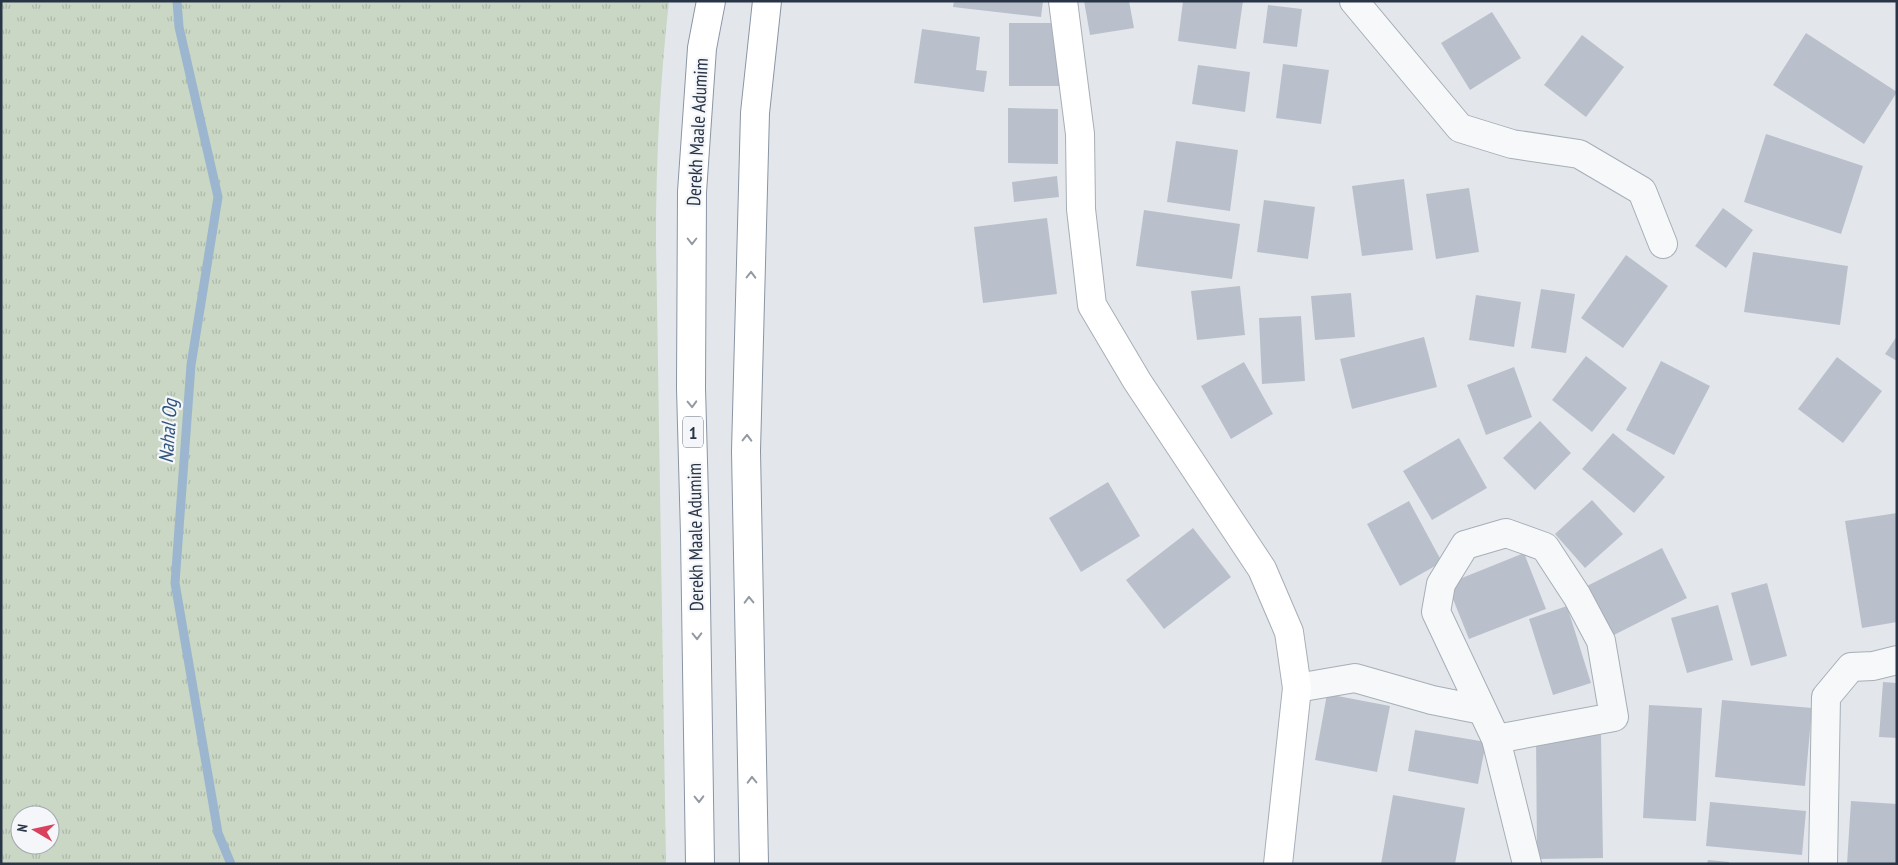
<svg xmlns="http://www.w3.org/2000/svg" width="1898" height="865" viewBox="0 0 1898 865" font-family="'PT Sans Narrow',sans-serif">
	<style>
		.grass { fill: url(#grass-tufts); fill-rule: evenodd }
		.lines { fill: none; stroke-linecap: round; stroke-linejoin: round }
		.stream { stroke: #9cb6cf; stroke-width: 9 }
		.building { fill: #bac0cb }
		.street-casing { stroke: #a7aeb7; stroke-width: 30 }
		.secondary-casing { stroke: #a7aeb7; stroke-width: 30 }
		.highway-casing { stroke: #8995a4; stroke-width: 30 }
		.street { stroke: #f7f8fa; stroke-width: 28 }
		.secondary { stroke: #fff; stroke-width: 28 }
		.highway { stroke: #fff; stroke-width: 28 }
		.oneway { stroke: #949aa2 }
		.labels { text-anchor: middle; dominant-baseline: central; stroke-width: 4.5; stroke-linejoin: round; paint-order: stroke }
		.shield { fill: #f4f6f9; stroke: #666f7c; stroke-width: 1 }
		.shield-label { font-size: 18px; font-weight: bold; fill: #293546 }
		.street-label { font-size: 19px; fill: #293546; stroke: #f4f6f9 }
		.water-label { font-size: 20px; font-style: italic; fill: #30557e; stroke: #f4f6f9 }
	</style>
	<defs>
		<pattern id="grass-tufts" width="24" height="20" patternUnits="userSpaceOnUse" patternTransform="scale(1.25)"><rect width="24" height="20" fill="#c9d7c4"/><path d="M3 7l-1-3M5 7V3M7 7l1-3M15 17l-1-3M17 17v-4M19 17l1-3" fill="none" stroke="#adb9aa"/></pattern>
	</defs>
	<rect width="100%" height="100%" fill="#e3e7ec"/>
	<path class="grass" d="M1 1H669C660 81 656 160 656 240L666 864H1ZM20 815H50V845H20Z"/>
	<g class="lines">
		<path class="stream" d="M177 1 179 27 218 197 191 365 175 583 218 833 231 864"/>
	</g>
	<path class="building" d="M954 1H1043L1041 17 953 7Z
		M1084 1H1129L1134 28 1090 35Z
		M1183 1H1243L1236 49 1178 41Z
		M1268 5 1302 9 1297 47 1263 43Z
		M1492 12 1521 58 1470 90 1441 43Z
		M1009 23H1062V86H1009Z
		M922 29 980 37 976 70 987 71 984 92 914 83Z
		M1806 33 1897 92 1864 144 1773 85Z
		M1582 35 1624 67 1586 117 1544 85Z
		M1283 64 1329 70 1321 124 1276 118Z
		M1198 65 1250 72 1245 112 1192 104Z
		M1008 108 1058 109V164L1008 163Z
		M1766 134 1863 166 1841 234 1744 202Z
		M1176 141 1238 150 1230 211 1167 202Z
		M1057 176 1059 197 1014 202 1012 182Z
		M1404 179 1413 250 1362 256 1352 186Z
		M1469 188 1479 252 1436 259 1426 194Z
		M1264 200 1315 207 1308 259 1257 252Z
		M1723 208 1753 230 1726 268 1695 246Z
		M1144 210 1240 224 1232 279 1136 266Z
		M1047 218 1057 294 983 303 974 227Z
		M1753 252 1848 266 1840 325 1744 312Z
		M1626 255 1668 286 1623 348 1581 318Z
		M1240 286 1245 335 1197 340 1191 291Z
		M1541 289 1575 294 1566 353 1531 348Z
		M1351 293 1355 337 1315 340 1311 296Z
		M1476 295 1521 302 1514 347 1469 340Z
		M1301 316 1305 381 1262 384 1259 318Z
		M1897 336V361L1885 354Z
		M1424 337 1437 387 1352 409 1340 359Z
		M1586 356 1627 388 1592 432 1552 400Z
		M1837 357 1882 391 1843 443 1798 409Z
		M1661 361 1710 386 1674 455 1626 430Z
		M1244 362 1273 414 1231 439 1201 386Z
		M1514 367 1532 417 1486 435 1467 385Z
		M1540 421 1571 453 1535 490 1503 458Z
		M1613 433 1665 477 1634 513 1582 469Z
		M1459 438 1487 488 1432 520 1403 471Z
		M1108 482 1140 536 1081 572 1049 518Z
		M1592 500 1623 534 1585 568 1555 534Z
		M1409 501 1442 562 1400 586 1367 524Z
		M1897 513V622L1862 628 1845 521Z
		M1193 528 1231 577 1164 629 1126 580Z
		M1662 548 1687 598 1612 636 1587 586Z
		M1524 553 1546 609 1469 639 1447 584Z
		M1767 583 1787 656 1751 666 1731 593Z
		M1718 605 1733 660 1687 673 1671 618Z
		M1567 606 1591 683 1553 695 1529 619Z
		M1883 682 1897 683V738L1879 737Z
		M1327 694 1390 706 1377 772 1315 760Z
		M1722 700 1812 708 1805 786 1715 777Z
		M1649 705 1702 708 1696 821 1643 818Z
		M1415 730 1486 742 1478 784 1408 771Z
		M1601 735 1603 858 1537 859 1536 736Z
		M1393 795 1465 808 1455 864H1381Z
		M1851 801 1897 804V864H1847Z
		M1710 802 1806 811 1802 855 1706 846Z
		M1708 860 1729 862V864H1707Z"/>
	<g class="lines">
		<defs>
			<path id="street" d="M1354 1 1460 128 1512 144 1579 154 1642 191 1663 244
				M1297 688 1355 678 1432 700 1482 710
				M1496 739 1614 717 1601 641 1577 596 1545 547 1506 533 1465 545 1441 584 1436 612 1496 739 1527 864
				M1823 864 1826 697 1851 667 1873 666 1897 660"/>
			<path id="secondary" d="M1063 1 1080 134 1081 209 1092 305 1137 381 1262 569 1289 632 1297 688 1278 864"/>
			<path id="highway" d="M700 864 695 535 691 388 692 192 702 48 711 1
				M754 864 746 451 755 113 767 1"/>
		</defs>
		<use href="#street" class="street-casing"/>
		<use href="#secondary" class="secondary-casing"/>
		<use href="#highway" class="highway-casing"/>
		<use href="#street" class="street"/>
		<use href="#secondary" class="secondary"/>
		<use href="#highway" class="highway"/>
	</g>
	<defs><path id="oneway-chevron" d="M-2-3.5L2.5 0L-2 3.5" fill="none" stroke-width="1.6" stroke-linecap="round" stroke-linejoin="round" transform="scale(1.25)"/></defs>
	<g class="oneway">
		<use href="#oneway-chevron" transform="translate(692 241) rotate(90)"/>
		<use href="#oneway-chevron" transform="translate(751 275) rotate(-89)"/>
		<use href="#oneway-chevron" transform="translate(692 404) rotate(88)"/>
		<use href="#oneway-chevron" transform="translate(747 438) rotate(-89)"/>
		<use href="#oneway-chevron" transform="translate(749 600) rotate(-91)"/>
		<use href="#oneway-chevron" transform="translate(697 636) rotate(89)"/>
		<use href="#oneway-chevron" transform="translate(752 780) rotate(-91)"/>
		<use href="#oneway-chevron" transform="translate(699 799) rotate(89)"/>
	</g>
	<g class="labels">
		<rect class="shield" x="683" y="416.5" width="20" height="31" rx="4"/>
		<g class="shield-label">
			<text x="693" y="432">1</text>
		</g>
		<g class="street-label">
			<text transform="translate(697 132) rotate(-87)">Derekh Maale Adumim</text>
			<text transform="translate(695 537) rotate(-91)">Derekh Maale Adumim</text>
		</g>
		<g class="water-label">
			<text transform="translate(168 431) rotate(-86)">Nahal Og</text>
		</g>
	</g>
	<rect width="1898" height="865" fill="none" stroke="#293546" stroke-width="5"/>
	<g transform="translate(35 830) rotate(279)"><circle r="24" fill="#f4f6f9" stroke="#a3a9b1"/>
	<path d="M0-4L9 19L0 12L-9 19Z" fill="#d9415c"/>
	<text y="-8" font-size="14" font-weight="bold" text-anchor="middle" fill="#293546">N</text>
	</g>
</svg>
